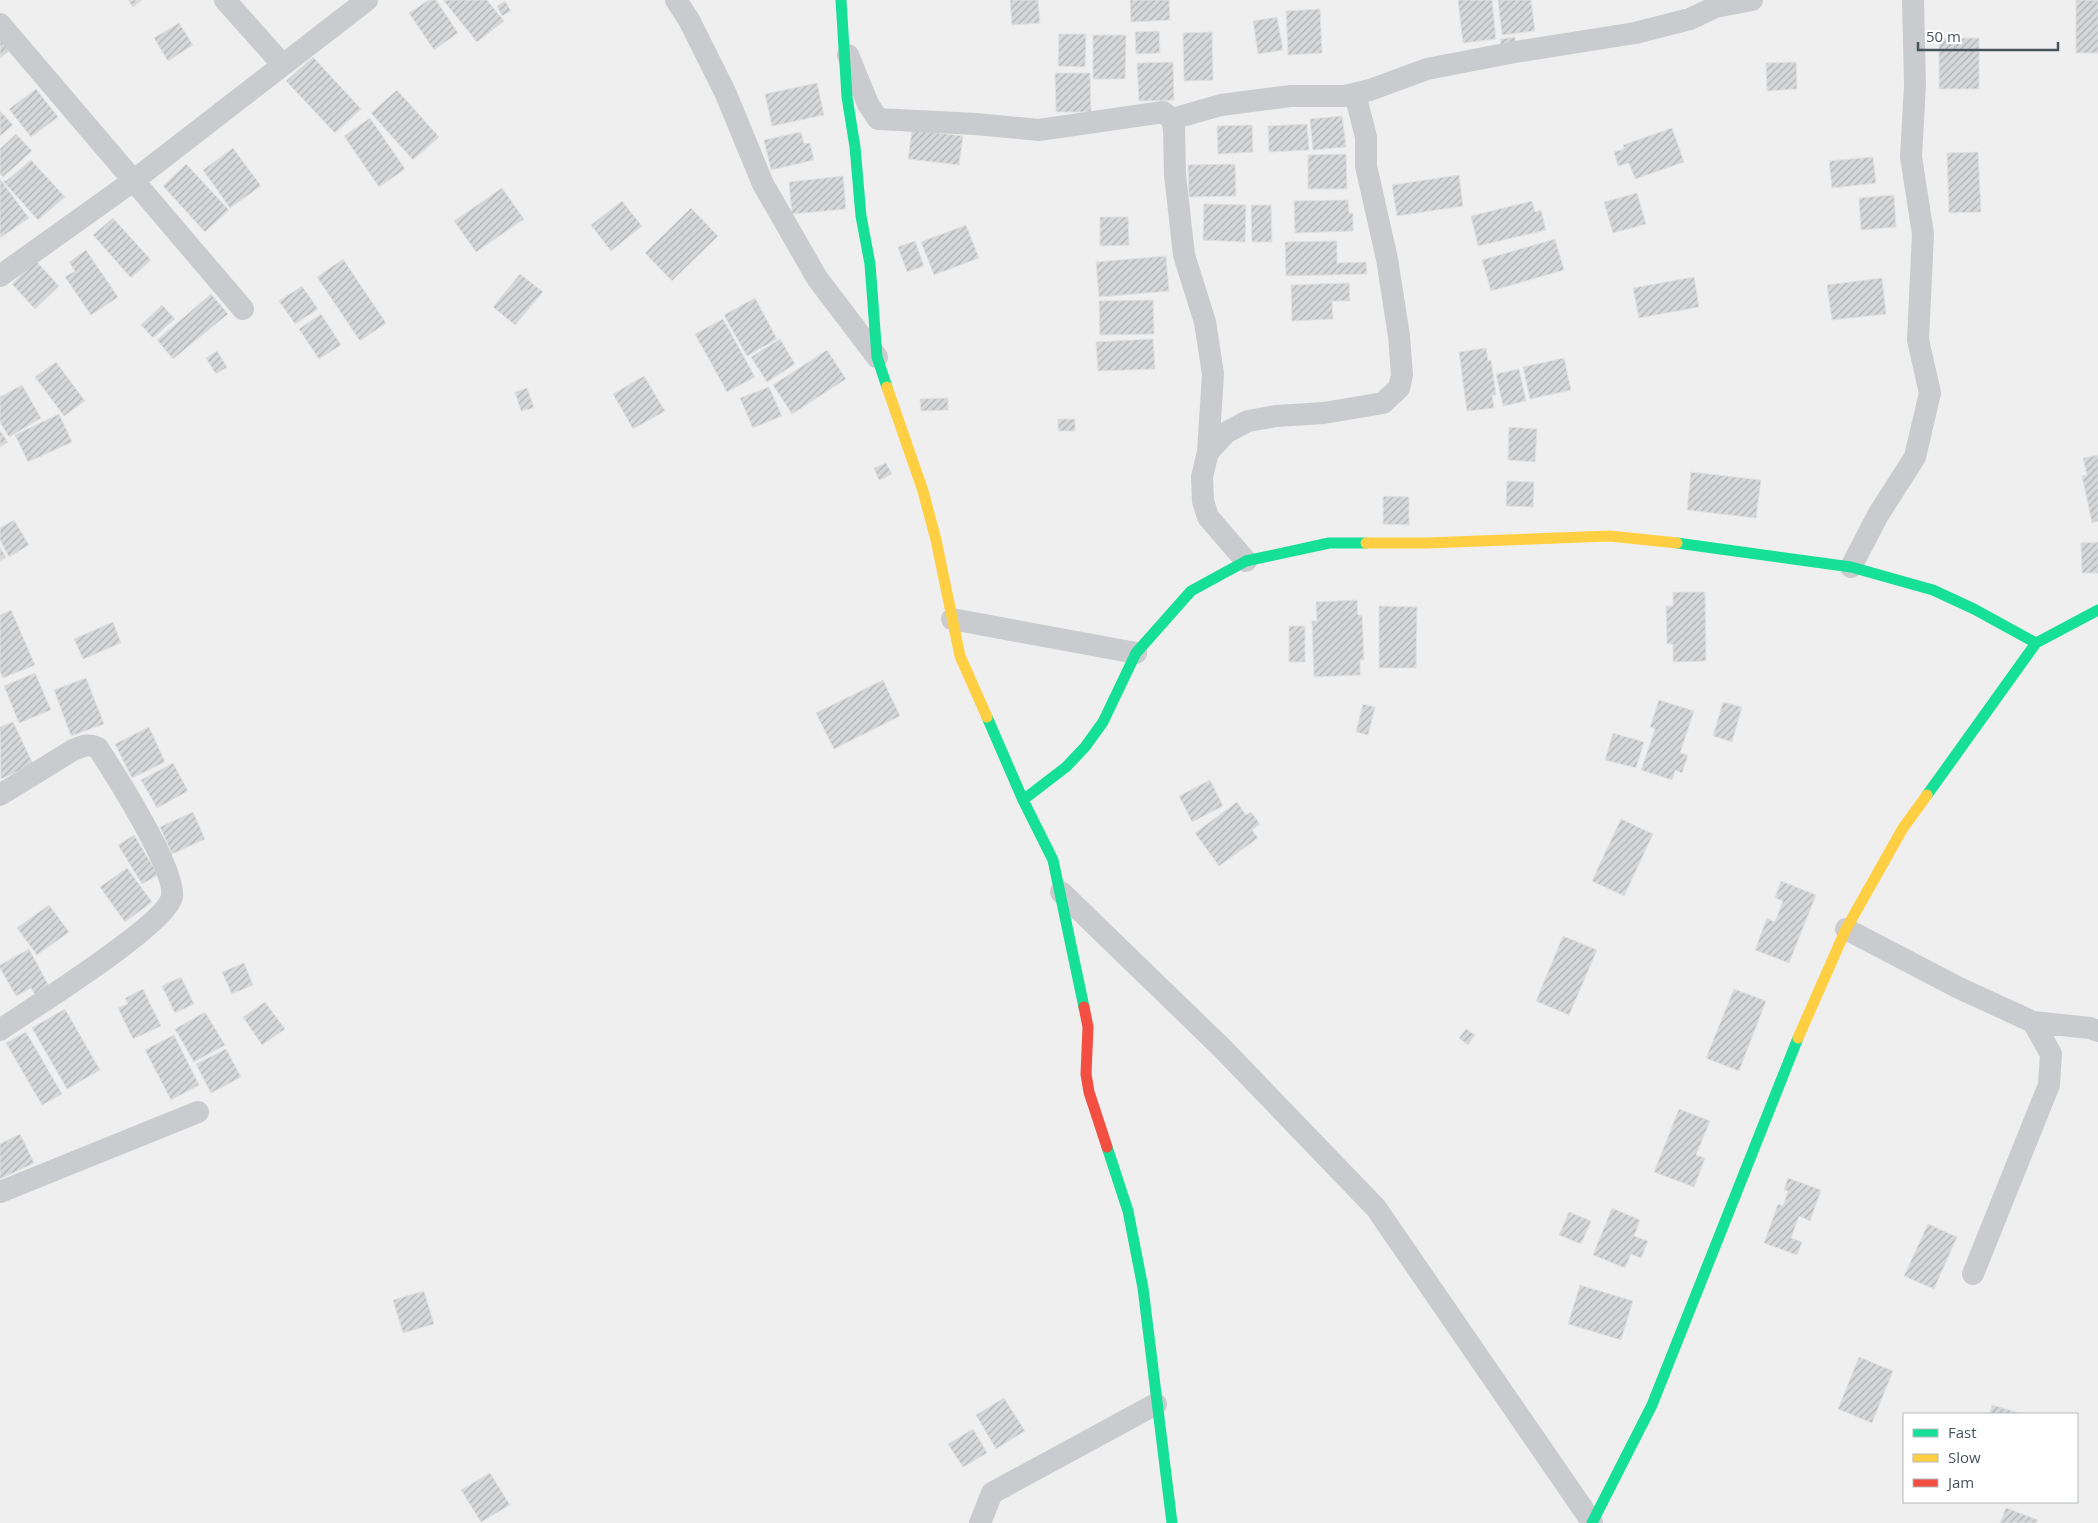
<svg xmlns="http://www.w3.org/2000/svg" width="2098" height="1523" viewBox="0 0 2098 1523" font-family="'Open Sans',sans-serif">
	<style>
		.building { fill: url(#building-hatch); stroke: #e1e1e2 }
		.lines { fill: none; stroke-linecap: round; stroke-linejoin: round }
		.street { stroke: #c9cbce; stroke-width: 22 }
		.fast { stroke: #16e098; stroke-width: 11 }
		.slow { stroke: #ffcf43; stroke-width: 11 }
		.jam { stroke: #f24e42; stroke-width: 11 }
	</style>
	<defs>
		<pattern id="building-hatch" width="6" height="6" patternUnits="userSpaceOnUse" patternTransform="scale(1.25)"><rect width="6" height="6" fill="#d6d7d8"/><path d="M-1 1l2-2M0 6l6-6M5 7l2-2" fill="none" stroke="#afb1b2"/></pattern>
	</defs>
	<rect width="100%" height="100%" fill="#f0efef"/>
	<path class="building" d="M128 0H142L133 7Z
		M429 0H436L458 33 434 50 409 13Z
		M443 0H487L504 21 477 42Z
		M1010 0H1038L1040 23 1012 25Z
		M1130 0H1169L1170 20 1131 22Z
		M1458 0H1492L1496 39 1463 43Z
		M1498 0H1531L1535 31 1502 35Z
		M2076 0H2098V53H2076Z
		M505 1 511 11 502 16 497 6Z
		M1320 9 1322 53 1288 55 1286 11Z
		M1277 17 1283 50 1258 54 1253 21Z
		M179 23 193 45 168 61 154 38Z
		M1159 31 1160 53 1136 54 1135 32Z
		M0 32 13 48 0 58Z
		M1212 32 1213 80 1184 81 1183 33Z
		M1059 34H1086L1085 67 1058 66Z
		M1093 35H1126L1125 79H1093Z
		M1515 37 1516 49 1502 51 1500 39Z
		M1939 38H1979V89H1939Z
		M313 57 361 109 335 133 286 81Z
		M1173 62 1174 100 1139 101 1137 63Z
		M1796 62 1797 89 1767 91 1766 63Z
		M1055 73H1090L1091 112H1056Z
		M817 83 824 115 772 126 765 94Z
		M36 89 58 117 31 137 9 109Z
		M397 90 439 137 413 160 371 113Z
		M0 111 13 125 0 136Z
		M1342 116 1346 147 1313 150 1310 119Z
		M370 118 405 169 379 187 344 136Z
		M1307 124 1309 150 1269 152 1268 126Z
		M1252 125 1253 152 1218 154 1217 126Z
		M1672 128 1684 162 1635 179 1629 163 1618 166 1614 152 1624 149 1623 145Z
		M912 130 963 136 959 165 908 159Z
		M801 132 804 144 810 143 814 160 771 170 764 140Z
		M16 134 32 151 3 177 0 174V149Z
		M233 148 261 186 230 208 203 170Z
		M1978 152 1981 212 1949 213 1947 153Z
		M1346 154 1347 189H1308V155Z
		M1873 157 1876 183 1832 188 1829 161Z
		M31 160 65 197 38 220 3 181H6Z
		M186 164 229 210 205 232 163 186Z
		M1235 164 1236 196 1189 197 1188 165Z
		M1459 175 1463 206 1397 216 1392 185Z
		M843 176 846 209 792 214 789 182Z
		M0 179 29 218 0 238Z
		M502 188 524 219 476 252 454 221Z
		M1637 193 1646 224 1613 233 1604 202Z
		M1894 195 1896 227 1861 230 1859 198Z
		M1348 200 1349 213H1353V231L1295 233 1294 201Z
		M622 201 642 226 611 251 591 225Z
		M1532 201 1535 212 1541 210 1546 230 1478 246 1471 216Z
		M1204 204 1246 205 1245 242 1203 240Z
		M1251 205H1271L1272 242H1252Z
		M691 208 718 236 672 281 645 253Z
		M1100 217H1128L1129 245 1100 246Z
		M113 218 151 260 131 278 93 235Z
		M966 225 979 258 934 275 921 242Z
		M1555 239 1564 270 1491 291 1482 260Z
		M915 241 924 266 907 272 898 247Z
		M1337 241V263L1366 262 1367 274 1286 276 1285 242Z
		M86 250 118 297 91 315 65 277 75 271 69 262Z
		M1166 256 1169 291 1099 297 1096 262Z
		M343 259 386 323 360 341 317 277Z
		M36 261 59 286 35 309 12 284Z
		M520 274 543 292 515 325 493 307Z
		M1694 277 1699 307 1639 318 1633 288Z
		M1882 278 1886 314 1832 320 1827 285Z
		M1349 283 1350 301H1332L1333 319 1292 321 1291 285Z
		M302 286 318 309 295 324 279 301Z
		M211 294 228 314 173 359 157 340Z
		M755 298 777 339 747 356 724 315Z
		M1153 300 1154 334 1100 335 1099 301Z
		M162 305 175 319 153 338 141 325Z
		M321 314 341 345 319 359 299 329Z
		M723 319 755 377 727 392 695 334Z
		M780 339 795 364 767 382 751 357Z
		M1153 339 1155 369 1098 371 1096 342Z
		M1486 348 1488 361 1491 360 1496 395H1492L1494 408 1467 411 1459 352Z
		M827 350 846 379 792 414 773 385Z
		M217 351 227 367 216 374 206 358Z
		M1564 358 1571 390 1530 399 1523 367Z
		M56 362 85 401 64 416 35 377Z
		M1519 369 1526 401 1503 406 1496 374Z
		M644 376 665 411 633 429 613 394Z
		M22 385 41 418 9 437 0 422V397Z
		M769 387 782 416 753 428 740 398Z
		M527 388 534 408 521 411 515 392Z
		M948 398V410L921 411 920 399Z
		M59 414 72 442 28 462 15 435Z
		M1058 419H1075V431H1058Z
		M1509 427 1537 429 1535 462 1508 460Z
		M0 431 8 442 0 447Z
		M2098 455V521L2092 523 2082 476 2087 475 2083 458Z
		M886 463 892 474 879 480 874 468Z
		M1691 472 1761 480 1756 518 1687 510Z
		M1507 481 1534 482 1533 507 1506 506Z
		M1383 496 1409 497V525L1383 524Z
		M14 520 29 545 9 557 0 540V528Z
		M2098 542V573H2082L2081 543Z
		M0 547 6 557 0 561Z
		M1673 592H1705L1706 661 1673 662V644H1667L1666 606H1673Z
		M1357 600 1358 615H1362L1364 660H1360V675L1314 677 1312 621H1317L1316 602Z
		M1379 606 1417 607 1416 668H1379Z
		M11 610 35 665 3 678 0 671V615Z
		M113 622 121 643 83 659 74 639Z
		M1289 626H1305V662H1289Z
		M35 673 51 710 19 723 4 686Z
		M86 678 104 724 71 736 54 690Z
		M883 680 900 716 834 749 816 713Z
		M1659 700 1694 711 1680 753 1688 755 1682 773 1675 770 1672 780 1641 770 1655 729 1650 727Z
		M1723 702 1742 707 1732 742 1713 736Z
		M1363 704 1375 707 1368 735 1356 732Z
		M13 722 33 764 1 779 0 727Z
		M149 727 165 762 132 778 115 744Z
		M1613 733 1644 742 1636 768 1605 760Z
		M173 763 188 791 157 808 141 780Z
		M1210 780 1223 806 1192 822 1179 796Z
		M1237 802 1246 815 1251 812 1260 824 1252 830 1258 838 1219 866 1195 833Z
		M193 812 205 839 172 854 160 827Z
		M1621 819 1653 834 1624 896 1592 881Z
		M134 835 158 875 142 884 118 845Z
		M127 868 152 902 125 922 100 887Z
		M1781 881 1816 895 1789 963 1755 950 1767 918 1775 922 1783 901 1775 898Z
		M49 905 69 932 37 955 17 928Z
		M1563 936 1597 950 1569 1015 1536 1001Z
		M29 949 50 988 36 996 31 988 16 996 0 968V965Z
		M244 963 253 985 232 994 222 972Z
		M181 977 194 1004 175 1013 162 986Z
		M143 989 161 1026 133 1039 118 1008 128 1004 125 998Z
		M1734 989 1766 1001 1739 1071 1706 1058Z
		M265 1002 285 1029 262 1045 243 1017Z
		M65 1009 100 1070 67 1089 32 1028Z
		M205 1012 225 1045 194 1062 175 1029Z
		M1466 1029 1475 1035 1468 1045 1459 1038Z
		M26 1032 62 1094 42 1105 6 1043Z
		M174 1035 199 1085 171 1100 145 1050Z
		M226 1049 241 1077 211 1093 196 1064Z
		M1679 1109 1710 1121 1696 1155 1705 1158 1694 1187 1654 1172Z
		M20 1134 34 1163 0 1179V1144Z
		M1788 1178 1821 1190 1810 1221 1799 1216 1791 1238 1802 1242 1797 1255 1764 1243 1778 1204 1783 1206 1788 1191 1784 1190Z
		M1612 1208 1640 1220 1634 1236 1648 1241 1641 1258 1631 1254 1625 1268 1593 1255Z
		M1569 1212 1591 1221 1581 1244 1559 1235Z
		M1928 1224 1957 1237 1934 1289 1904 1276Z
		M1580 1285 1633 1301 1621 1340 1568 1324Z
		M424 1291 434 1324 403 1333 393 1300Z
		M1859 1357 1893 1371 1872 1423 1838 1409Z
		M1004 1398 1025 1431 996 1449 976 1415Z
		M1992 1405 2023 1414H1990Z
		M973 1429 987 1453 963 1467 948 1444Z
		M490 1473 510 1505 481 1522 461 1490Z
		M2006 1508 2038 1520 2036 1523H2000Z"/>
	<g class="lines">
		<path class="street" d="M225 0 282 64
			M676 0 689 20 725 92 763 184 817 278 877 357
			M0 24 243 309
			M848 55 868 104 878 119 976 124 1039 130 1163 112 1172 119 1174 129 1175 175 1184 255 1205 322 1213 374 1208 452 1202 477 1203 501 1208 517 1246 561
			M1172 119 1221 105 1291 96H1345L1370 90 1427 69 1515 52 1635 33 1690 19 1715 7 1752 0
			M0 276 133 181 367 0
			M1208 452 1227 432 1248 421 1276 416 1324 413 1383 403 1399 388 1402 375 1399 336 1387 259 1366 166V137L1355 94
			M1851 567 1878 515 1915 457 1930 393 1918 340 1923 234 1911 157 1915 85 1913 0
			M952 619 1136 653
			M0 795 73 750C83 746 89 743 98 748 115 774 176 870 172 896 168 924 29 1010 0 1030
			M1061 892 1222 1048 1376 1208 1592 1522
			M1846 929 1959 988 2033 1022 2051 1054 2049 1085 1973 1274
			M2033 1022 2090 1028 2098 1031
			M0 1192 198 1112
			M980 1523 992 1493 1156 1404"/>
		<path class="fast" d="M841 0 847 97 855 147 861 216 870 264 877 357 887 387
			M1677 543 1851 567 1933 590 1974 609 2036 643
			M987 717 1023 800 1053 860 1084 1007
			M1927 795 2036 643 2098 610
			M1023 800 1066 767 1085 747 1103 722 1136 653 1191 591 1246 561 1329 543H1366
			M1107 1147 1128 1211 1143 1288 1172 1523
			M1592 1523 1652 1405 1798 1038"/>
		<path class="slow" d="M887 387 923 491 936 540 960 656 987 717
			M1366 543H1427L1610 536 1677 543
			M1798 1038 1846 929 1903 828 1927 795"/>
		<path class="jam" d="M1084 1007 1088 1027 1086 1074 1089 1092 1107 1147"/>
	</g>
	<rect x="1903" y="1413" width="175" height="90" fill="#ffffff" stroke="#b5babd"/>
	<rect x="1913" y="1429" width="25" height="8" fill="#16e098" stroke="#b5babd"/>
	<text x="1948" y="1438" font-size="15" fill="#47535b">Fast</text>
	<rect x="1913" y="1454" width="25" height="8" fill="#ffcf43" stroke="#b5babd"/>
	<text x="1948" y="1463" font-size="15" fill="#47535b">Slow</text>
	<rect x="1913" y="1479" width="25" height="8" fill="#f24e42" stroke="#b5babd"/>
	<text x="1948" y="1488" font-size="15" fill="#47535b">Jam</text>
	<path d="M1918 42v8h140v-8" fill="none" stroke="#47535b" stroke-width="2.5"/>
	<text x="1926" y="42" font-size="15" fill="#47535b" stroke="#ffffff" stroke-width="4" paint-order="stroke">50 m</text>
</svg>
